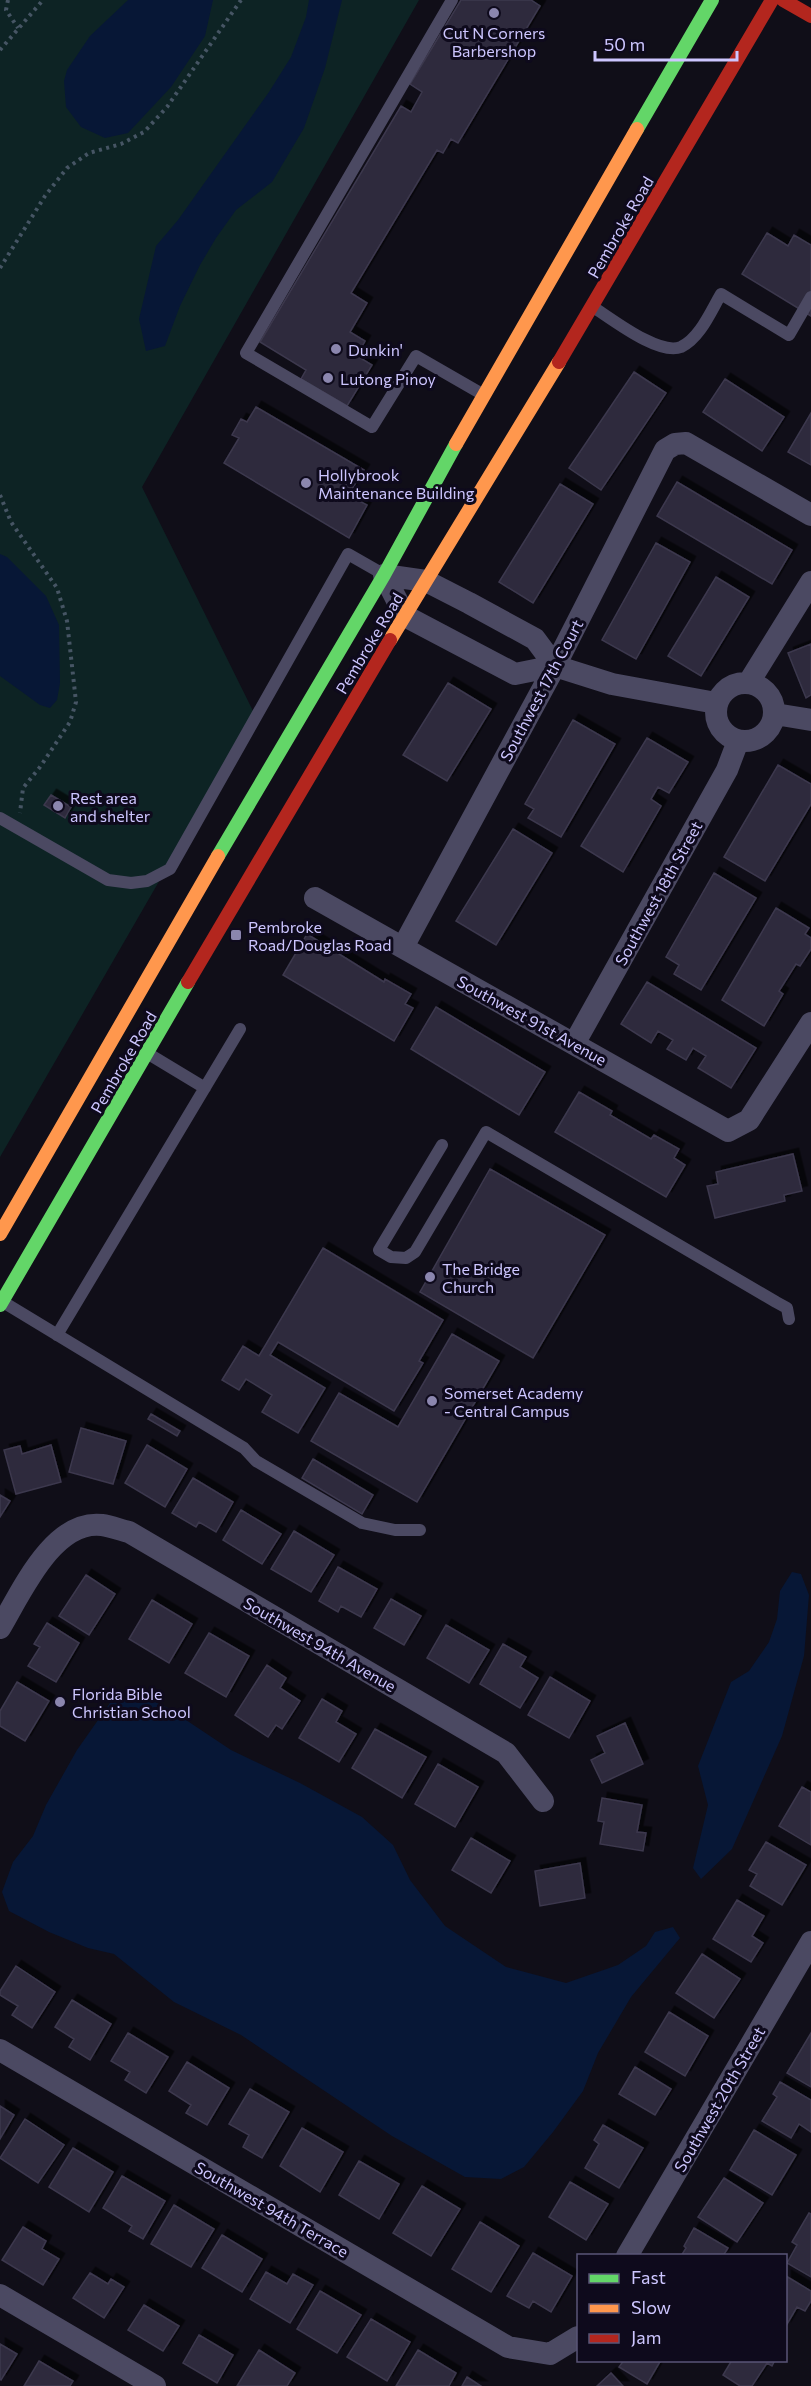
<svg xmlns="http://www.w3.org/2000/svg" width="811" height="2386" viewBox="0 0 811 2386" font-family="Commissioner,sans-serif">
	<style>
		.green { fill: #0d2324 }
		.water { fill: #071736 }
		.building { fill: #2e2b3c; stroke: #3c384e; stroke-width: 1.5; filter: url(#shadow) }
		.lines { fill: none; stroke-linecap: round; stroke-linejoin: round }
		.path { stroke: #465564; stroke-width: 4; stroke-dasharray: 3 4.5; stroke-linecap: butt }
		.lane { stroke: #4b4962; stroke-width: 12 }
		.street { stroke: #4b4962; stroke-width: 22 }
		.fast { stroke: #63d668; stroke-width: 14 }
		.slow { stroke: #ff974d; stroke-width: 14 }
		.jam { stroke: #b3261e; stroke-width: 14 }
		.poi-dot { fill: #8b86ae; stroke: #0e0a1c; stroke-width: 2 }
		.labels { text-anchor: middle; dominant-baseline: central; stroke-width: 6; stroke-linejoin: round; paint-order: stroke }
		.poi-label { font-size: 16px; fill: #cdc6ff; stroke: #0e0a1c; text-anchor: start }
		.street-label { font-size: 16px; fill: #cdc6ff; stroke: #0e0a1c }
	</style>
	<defs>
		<filter id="shadow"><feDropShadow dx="5.5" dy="-5.5" stdDeviation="0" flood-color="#0009"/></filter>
	</defs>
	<rect width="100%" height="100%" fill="#100e18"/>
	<path class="green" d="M0 0H419L142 487 255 715 0 1157Z"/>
	<path class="water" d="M128 0H213L205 36 171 87 128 133 105 138 81 127 66 107 64 81 67 70 90 36Z
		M309 0H342L325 68 304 128 272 182 236 210 216 238 200 265 180 306 165 346 146 351 139 319 156 246 178 220 269 92 291 57 306 17Z
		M0 554 7 557 46 596 59 625 60 683 57 700 50 708 40 705 0 676Z
		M792 1572 801 1574 809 1595 804 1656 782 1736 732 1849 701 1879 693 1868 708 1805 698 1766 731 1682 749 1671 769 1642 777 1619 780 1591Z
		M133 1692 168 1708 231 1750 300 1783 362 1817 393 1845 410 1880 445 1926 506 1967 566 1983 618 1965 646 1946 655 1932 673 1927 680 1938 631 1997 598 2053 583 2091 553 2132 524 2167 501 2179 465 2177 392 2136 241 2035 174 2002 114 1954 88 1948 49 1932 9 1911 2 1892 13 1862 33 1836 46 1805 77 1750 110 1703Z"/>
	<path class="building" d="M461 0H531L540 6 458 143 451 139 443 153 437 150 351 293 367 303 350 332 365 341 357 356 372 365 347 406 301 379 306 370 260 342 401 106 411 112 422 92 410 84Z
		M767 233 788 246 794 235 811 245V316L742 274Z
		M634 372 666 393 601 490 569 468Z
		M725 379 784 417 762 451 703 412Z
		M256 407 364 470 348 495 367 505 349 538 224 463 239 438 232 435 241 419 247 422Z
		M811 413V465L788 452Z
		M677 482 792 550 772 584 657 516Z
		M560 484 593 504 533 603 499 582Z
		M656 543 690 562 636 659 602 640Z
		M716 577 749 597 701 676 668 656Z
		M811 644V695L806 698 788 653Z
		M448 683 491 709 447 781 403 755Z
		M573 720 615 744 561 837 528 818 534 809 525 804Z
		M647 738 688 762 669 793 658 787 651 799 661 806 623 872 581 846Z
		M778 765 811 784V804L765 881 724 857Z
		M51 795 71 807 65 818 44 805Z
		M513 829 552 853 496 945 456 921Z
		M714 873 756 898 701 990 674 974 679 965 666 957Z
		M776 908 809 928 805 934 811 938V949L800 966 796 964 779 991 783 994 764 1026 722 1000Z
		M307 934 384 982 385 979 411 994 405 1004 413 1008 394 1041 283 975Z
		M647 982 756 1048 731 1088 698 1068 706 1056 693 1048 686 1060 667 1049 673 1040 658 1031 651 1043 621 1024Z
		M436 1007 545 1072 519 1115 411 1049Z
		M579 1092 612 1111 610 1115 651 1139 654 1135 679 1149 674 1158 685 1165 666 1197 555 1132Z
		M793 1154 802 1191 784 1195 785 1201 715 1218 707 1186 718 1184 716 1172Z
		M490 1169 605 1235 533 1358 420 1292Z
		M323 1248 443 1320 419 1361 423 1363 394 1411 278 1342 270 1355 325 1388 298 1433 262 1412 272 1395 246 1379 239 1390 222 1380 243 1346 259 1356Z
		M452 1334 499 1361 417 1502 311 1441 339 1393 398 1427Z
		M151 1414 180 1431 177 1436 148 1419Z
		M81 1428 126 1441 113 1484 69 1472Z
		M51 1445 61 1482 16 1494 4 1450 20 1446 22 1454Z
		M147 1445 187 1469 165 1507 125 1483Z
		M313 1459 373 1495 362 1514 302 1478Z
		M193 1478 233 1502 216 1532 199 1522 196 1527 172 1513Z
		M0 1495 10 1501 0 1517Z
		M241 1510 281 1534 262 1564 223 1540Z
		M294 1531 334 1555 311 1592 271 1569Z
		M338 1567 377 1589 361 1617 341 1606 338 1612 319 1601Z
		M86 1575 115 1594 89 1635 59 1616Z
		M391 1599 421 1616 404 1645 374 1628Z
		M152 1600 192 1624 169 1663 129 1639Z
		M47 1623 79 1643 56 1682 28 1666 40 1647 34 1644Z
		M446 1625 489 1650 469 1683 427 1658Z
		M209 1633 249 1656 226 1697 185 1673Z
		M503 1644 526 1657 520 1667 538 1678 520 1708 480 1684Z
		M267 1665 286 1678 280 1688 300 1701 282 1729 276 1725 268 1737 235 1715Z
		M550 1677 590 1701 569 1738 528 1715Z
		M17 1682 49 1701 25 1741 0 1726V1711Z
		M322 1699 342 1711 336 1722 356 1734 339 1762 299 1738Z
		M625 1723 643 1764 602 1783 591 1760 605 1753 597 1736Z
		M375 1729 426 1757 402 1798 352 1768Z
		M438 1764 478 1787 455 1827 415 1804Z
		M802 1787 811 1792V1845L779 1826Z
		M602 1798 642 1805 637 1832 646 1833 643 1851 600 1844 604 1822 598 1821Z
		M471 1838 510 1861 491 1893 452 1870Z
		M766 1842 806 1865 782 1905 750 1886 757 1874 749 1870Z
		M580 1863 585 1898 540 1906 535 1871Z
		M737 1900 764 1916 752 1936 763 1943 751 1962 713 1939Z
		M702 1954 740 1979 714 2018 676 1993Z
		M16 1966 55 1992 32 2028 12 2015 18 2006 0 1995V1991Z
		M72 2000 111 2024 90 2060 69 2047 74 2039 55 2027Z
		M669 2012 708 2036 685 2076 645 2052Z
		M128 2033 168 2057 146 2093 125 2080 130 2072 111 2061Z
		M811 2033V2087L787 2073Z
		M187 2062 229 2088 207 2125 186 2113 191 2105 169 2091Z
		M635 2067 671 2089 655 2115 619 2094Z
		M780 2082 811 2100V2132L799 2124 791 2138 762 2121 777 2097 773 2094Z
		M250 2089 289 2112 262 2158 243 2147 249 2135 229 2124Z
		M0 2106 14 2115 0 2139Z
		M25 2119 64 2145 38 2183 0 2158Z
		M603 2125 643 2148 619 2188 585 2168 599 2144 594 2140Z
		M302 2128 343 2152 320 2192 280 2166Z
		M754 2130 796 2155 772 2195 730 2170Z
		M73 2148 113 2172 89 2212 49 2187Z
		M359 2161 399 2184 379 2219 339 2195Z
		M122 2176 165 2201 143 2239 129 2231 132 2226 103 2208Z
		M724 2178 763 2203 737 2242 698 2217Z
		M570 2182 608 2204 586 2240 549 2217Z
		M422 2186 460 2209 431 2256 393 2233Z
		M174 2205 214 2229 191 2267 151 2244Z
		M809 2213 811 2214V2277L787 2263 797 2245 792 2242Z
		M480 2222 519 2246 491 2292 452 2269Z
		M23 2227 46 2241 42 2249 59 2259 43 2285 2 2260Z
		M694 2228 728 2248 723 2256H681L686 2248 684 2246Z
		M222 2235 262 2259 242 2292 202 2268Z
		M533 2253 572 2276 551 2312 533 2301 529 2308 507 2296Z
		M266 2272 287 2284 293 2274 313 2285 290 2323 250 2299Z
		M90 2273 108 2284 111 2279 124 2287 104 2318 73 2298Z
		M786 2276 811 2291V2301L805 2311 797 2307 786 2326Z
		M320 2291 361 2315 337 2353 297 2329Z
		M144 2305 179 2326 163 2351 128 2330Z
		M371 2319 410 2342 387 2381 347 2357Z
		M199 2335 233 2355 217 2383 183 2363Z
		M0 2344 17 2354 1 2380 0 2379Z
		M259 2350 295 2373 287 2386H237Z
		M418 2350 456 2373 449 2386H396Z
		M624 2360H661L647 2384 619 2367Z
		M732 2360H775L772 2366 767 2363 752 2386H740L723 2375Z
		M39 2361 73 2381 70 2386H24Z
		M611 2373 623 2386H597Z
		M467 2377 481 2386H462Z"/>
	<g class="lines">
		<path class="path" d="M8 0 6 10 18 28
			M0 50 43 0
			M0 268 45 196 67 168 89 153 121 144 144 132 167 107 241 0
			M0 495 11 522 57 588 67 621 76 702 70 722 40 767 23 788 20 813"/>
		<path class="lane" d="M452 0 246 353 372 427 416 356 482 394
			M593 307C612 319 659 356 681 347 700 338 711 311 721 294L789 335 811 297
			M0 818 108 880 131 883 147 881 170 869 348 554 383 574
			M147 1053 205 1088
			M442 1145 379 1250 391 1257 406 1258 415 1252 486 1132 776 1302 787 1308 789 1319
			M3 1302 244 1448 256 1461 362 1523 395 1530H420
			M57 1335 240 1029"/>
		<path class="street" d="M384 575 405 616 515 674 555 666 612 684 716 703
			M384 575 426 581 469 603 535 639 555 666
			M749 682 811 582
			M716 712a29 29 0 1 1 58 0a29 29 0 1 1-58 0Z
			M775 714 811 720
			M315 898 728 1131 749 1120 811 1023
			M403 947 555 666 665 450 675 444 686 443 811 515
			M574 1044 727 770 738 741
			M0 1628C21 1593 53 1519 102 1525 111 1526 120 1530 129 1532L506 1753 543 1801
			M0 2050 508 2347 550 2354 578 2337
			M627 2256 811 1942
			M0 2295 155 2386"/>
		<path class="fast" d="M637 129 712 0
			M218 856 384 575 456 444
			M0 1305 188 982"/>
		<path class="slow" d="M456 444 637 129
			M390 640 559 362
			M0 1234 218 856"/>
		<path class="jam" d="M783 0 811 16
			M559 362 772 0
			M188 982 390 640"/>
	</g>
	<g class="poi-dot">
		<circle cx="494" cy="13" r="6"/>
		<circle cx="336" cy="349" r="6"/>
		<circle cx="328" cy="378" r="6"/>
		<circle cx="306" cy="483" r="6"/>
		<circle cx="58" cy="806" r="6"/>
		<rect x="230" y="929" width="12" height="12" rx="3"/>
		<circle cx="430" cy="1277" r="6"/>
		<circle cx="432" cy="1401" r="6"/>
		<circle cx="60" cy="1702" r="6"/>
	</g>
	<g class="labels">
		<g class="poi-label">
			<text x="494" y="32" text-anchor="middle">Cut N Corners<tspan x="494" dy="18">Barbershop</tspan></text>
			<text x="348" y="349">Dunkin'</text>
			<text x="340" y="378">Lutong Pinoy</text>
			<text x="318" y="474">Hollybrook<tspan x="318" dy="18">Maintenance Building</tspan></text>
			<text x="70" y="797">Rest area<tspan x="70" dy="18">and shelter</tspan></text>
			<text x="248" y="926">Pembroke<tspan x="248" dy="18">Road/Douglas Road</tspan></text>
			<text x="442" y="1268">The Bridge<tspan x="442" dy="18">Church</tspan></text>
			<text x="444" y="1392">Somerset Academy<tspan x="444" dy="18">- Central Campus</tspan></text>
			<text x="72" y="1693">Florida Bible<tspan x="72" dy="18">Christian School</tspan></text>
		</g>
		<g class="street-label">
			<text transform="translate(620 227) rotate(-60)">Pembroke Road</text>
			<text transform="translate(369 643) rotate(-59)">Pembroke Road</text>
			<text transform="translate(541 690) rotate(-62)">Southwest 17th Court</text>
			<text transform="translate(658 893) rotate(-61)">Southwest 18th Street</text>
			<text transform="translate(532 1020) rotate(29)">Southwest 91st Avenue</text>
			<text transform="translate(123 1062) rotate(-60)">Pembroke Road</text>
			<text transform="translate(320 1644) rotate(30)">Southwest 94th Avenue</text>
			<text transform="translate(719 2099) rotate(-60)">Southwest 20th Street</text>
			<text transform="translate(272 2209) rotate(30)">Southwest 94th Terrace</text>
		</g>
	</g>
	<rect x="577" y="2254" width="210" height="108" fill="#0e0a1c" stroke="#5a5577" stroke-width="1.5"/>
	<rect x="589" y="2274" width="30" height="9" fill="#63d668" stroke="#5a5577" stroke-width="1.5"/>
	<text x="631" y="2284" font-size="18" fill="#cdc6ff">Fast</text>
	<rect x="589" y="2304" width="30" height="9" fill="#ff974d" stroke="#5a5577" stroke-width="1.5"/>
	<text x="631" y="2314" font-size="18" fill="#cdc6ff">Slow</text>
	<rect x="589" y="2334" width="30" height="9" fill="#b3261e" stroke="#5a5577" stroke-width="1.5"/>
	<text x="631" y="2344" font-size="18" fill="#cdc6ff">Jam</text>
	<path d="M595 51v9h142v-9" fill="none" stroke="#cdc6ff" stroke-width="3"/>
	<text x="604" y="51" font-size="18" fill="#cdc6ff" stroke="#0e0a1c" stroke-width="4.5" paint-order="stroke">50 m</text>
</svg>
